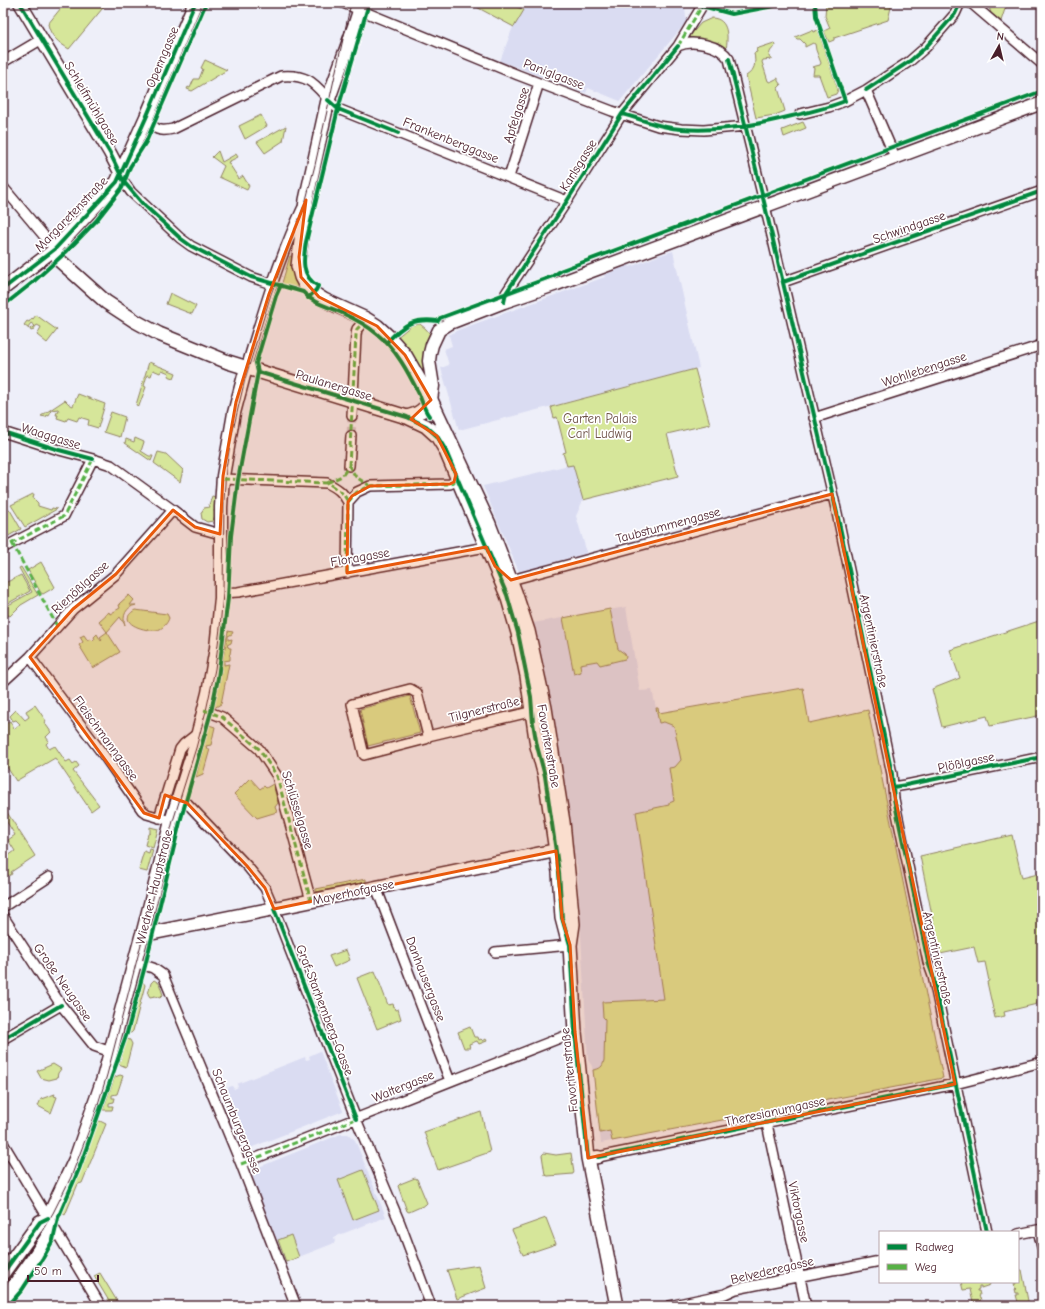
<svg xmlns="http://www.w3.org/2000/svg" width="1045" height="1309" viewBox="0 0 1045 1309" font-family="'Comic Neue',sans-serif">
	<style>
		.built { fill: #dadcf2 }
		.green { fill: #d6e69a; stroke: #908262 }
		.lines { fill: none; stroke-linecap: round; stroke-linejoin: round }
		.minor-tunnel { stroke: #cdc5d0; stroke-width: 9; stroke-dasharray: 9 4.5; stroke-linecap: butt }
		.minor-casing { stroke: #4a1f2b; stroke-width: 12 }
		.tertiary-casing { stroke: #4a1f2b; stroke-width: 15 }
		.secondary-casing { stroke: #4a1f2b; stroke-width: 16 }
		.minor { stroke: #fff; stroke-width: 9 }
		.tertiary { stroke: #fff; stroke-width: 12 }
		.secondary { stroke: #fff; stroke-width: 13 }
		.tram { stroke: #4a1f2b; stroke-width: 1 }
		.quiet { stroke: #57b146; stroke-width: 3; stroke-dasharray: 6 3; stroke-linecap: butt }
		.cycleway-casing { stroke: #fff; stroke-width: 6 }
		.cycleway { stroke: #00873e; stroke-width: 4 }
		.marked { fill: #e8590c; fill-opacity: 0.2; stroke: #e8590c; stroke-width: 3; stroke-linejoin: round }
		.labels { text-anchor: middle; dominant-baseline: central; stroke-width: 3.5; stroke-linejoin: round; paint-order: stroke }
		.street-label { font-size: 13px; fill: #4a1f2b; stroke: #fff }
		.park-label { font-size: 13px; fill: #6d5147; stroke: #fff }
	</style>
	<rect width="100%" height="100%" fill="#eeeff9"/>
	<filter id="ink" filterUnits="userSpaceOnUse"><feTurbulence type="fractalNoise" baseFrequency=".025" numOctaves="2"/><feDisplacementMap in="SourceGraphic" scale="8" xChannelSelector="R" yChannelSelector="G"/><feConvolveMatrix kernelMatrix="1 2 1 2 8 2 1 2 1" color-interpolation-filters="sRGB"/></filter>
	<g filter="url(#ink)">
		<path class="built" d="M469 3H687V5L685 6 686 18 688 20 620 101 588 88 586 93 500 61 513 27Z
			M673 251 699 368 459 430 441 368 449 365 444 349 452 346 449 335 458 330 605 277 604 275 629 265 630 267 660 255Z
			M573 464 583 500 576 516 587 553 519 572 483 486Z
			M626 607 640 691 652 690 656 708H658L659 713 803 688 809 723 868 710 943 1078 601 1143 592 1066 588 1060 577 864H576L571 832H572L549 691 533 623Z
			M320 1051 343 1111 245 1150 222 1090 232 1086 234 1089 238 1087 237 1084 305 1057 306 1060 310 1059 309 1056Z
			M341 1134H348L355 1140 386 1217 334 1237 335 1242 332 1244 286 1262 253 1180 254 1172 259 1167Z"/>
		<path class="green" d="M65 3H107L69 49C59 43 50 36 48 24Z
			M469 3H517L515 6 524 10 514 27Z
			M826 3H892L888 20 834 38V40L829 42 824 31 830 28 825 16Z
			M992 3H1007L1001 21 991 13 989 7Z
			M712 18C729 19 728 37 726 50L716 45 688 38 701 23Z
			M812 30 813 32 818 30 838 90 836 94 827 97 819 75H813L814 68 812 67 820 65 821 63 816 50 815 44 813 43 805 47V44L800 39H797L795 37Z
			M774 43 775 46C772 50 770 49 769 57L772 59 763 60 762 62 768 81 770 82 778 78V81L781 85 778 88 785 111 775 115 756 118 746 76C755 70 756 64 754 53L757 52 756 49Z
			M205 60 227 70 192 91 187 89 188 87 190 88 194 79H199L203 69 201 68Z
			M261 115 267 126 245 139 239 126Z
			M803 122 806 128 784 137 782 130Z
			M286 126 283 141 265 153 257 142Z
			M218 151 222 162 236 154 238 157 228 162 239 179 243 176 249 186 247 190 219 177 224 166 212 157Z
			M290 256 294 257 301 287H289L282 283Z
			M170 293 196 306 192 314 166 304Z
			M36 315 57 330 47 343 37 335 41 327 37 325 32 331 30 330 31 327 33 328 35 326 31 323 28 327 29 329 24 325 27 321 29 322 32 318 33 319Z
			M420 324 426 329 430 334 429 342 430 385 403 342 400 343 396 338 412 325Z
			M149 362 176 373 174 378 168 376 169 373 162 370 160 373 153 370 151 376 147 375 144 386 146 387 139 406 136 405Z
			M695 369 710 424 667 434 678 476 583 500 573 465 567 466 563 453 566 452 557 417 554 418 551 407Z
			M78 394 105 404 98 428 88 425 89 420 79 417 77 421 68 418 66 421 57 418 58 415H56L57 412 59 411 58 409 51 410 49 416 47 415 46 417 41 416 65 400 69 404 73 406Z
			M111 412 125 417 120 437 104 432Z
			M135 438 144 442 141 451 149 456H153L151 461 125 443 126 439 134 442Z
			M158 452 166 454 183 470 180 482 154 463Z
			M33 494H34L33 498 38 503V506L51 510 52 508 57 509 25 527 11 505Z
			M212 496 216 497V509L214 510 215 515 213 521 207 522 202 519 201 513 204 508 210 507 209 505Z
			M3 503 10 510 21 529 3 539Z
			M41 562 55 587 43 594 41 593 28 570Z
			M21 567 38 595 21 605 10 616 8 615 3 617V608L32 592 19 568Z
			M21 575 30 591 3 606V584Z
			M129 595 134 600 130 605H136C126 607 122 616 125 625L120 617 107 632 120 652 93 668 79 645 83 642 80 637 84 635 88 641 91 639 93 641 95 639 94 637 97 634 101 641 102 640 100 637 107 632 99 621 109 612 110 614 120 608 119 605 121 604 120 603Z
			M610 609 618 649 625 654 626 657 625 659 600 665 597 661 580 664 581 672 574 674 563 618Z
			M135 610 167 614 169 618C168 622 164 627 160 629 150 634 113 623 135 610Z
			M1042 620V715L990 726 987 716 942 727 932 689 960 678 950 650Z
			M228 631 233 632 232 634 228 636V640L232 639 231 643 227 645 229 648H231L230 654 229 655 230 656V660L224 661V665L229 664 221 704 214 708Z
			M803 688 809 723 868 710 943 1078 612 1141 610 1131 600 1133 593 1070C600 1069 603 1067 604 1060L605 1019 603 1017 602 1002 664 999 636 812 669 805V803L674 801 669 768 675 767 681 760 674 726 664 722 659 723 656 708H658L659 713Z
			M410 696 420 733 368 746 360 709Z
			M35 705 46 721 44 722 51 732 46 737 49 741 46 744 49 749 55 746 66 762 70 760 73 764 76 762 79 766 73 771 99 805 91 811 55 758 16 781 3 761V749L7 750 3 745V726L10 721 14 729 20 724 16 720 13 721 10 716 16 710 25 720 29 717 26 711Z
			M209 725 215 727 211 745 206 746 207 749H210L203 774 196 777Z
			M250 778 260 789 264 786 266 788 273 784 278 803 275 807 277 812 257 818 234 794Z
			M3 806 35 856 11 872 12 874 8 876 4 870 6 869 3 863V858H5L15 851 8 840 15 835 3 816 4 815 3 813Z
			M150 827 158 829 153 848 145 845 148 834 150 833Z
			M1012 835 1022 878 1042 873V1001L1037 1002V1004L1004 1012 1005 1016 995 1018 987 982 989 981 985 962 978 963 974 947 940 954 939 952H937L933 931 935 930 920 856Z
			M150 849 153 850 147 872 139 870 140 866H141L140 864 144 851 149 853Z
			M366 879V882L316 892V889Z
			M346 950 350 960 334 967 329 956Z
			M375 971 388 1005 393 1004 395 1010 398 1009 401 1019 377 1029 357 978Z
			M154 980 159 983 163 995 160 998 155 996 150 997 148 994 151 983Z
			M143 982 145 985 133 1031 131 1033H129Z
			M470 1027 474 1037H478L479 1040 481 1039 483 1041 486 1039 487 1041 479 1044 477 1041 469 1044 470 1048H464L458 1032Z
			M127 1039 130 1040 132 1044 126 1067 119 1064Z
			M53 1064 61 1069 58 1073 57 1078 49 1080 41 1078 37 1071Z
			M120 1075 123 1076 117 1094 112 1095V1098H115L114 1102 109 1103V1106H113L112 1110H103L114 1079 115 1077Z
			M55 1094 54 1096 57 1097 51 1113 38 1106 41 1099Z
			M481 1112 490 1152 438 1170 424 1132Z
			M100 1121 106 1124 82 1183 78 1184 65 1215 62 1213 84 1161 98 1122Z
			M544 1153 556 1155 571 1153 574 1172 573 1174 548 1176 545 1175 542 1155Z
			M363 1170 379 1210 353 1220 338 1180Z
			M415 1178 417 1179 427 1203 425 1205 409 1212 407 1211 398 1186 400 1184Z
			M546 1218 556 1244 523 1255 512 1230Z
			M36 1232 42 1235 16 1274 3 1289V1278Z
			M291 1235 299 1257 286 1262 278 1240Z
			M479 1265 486 1288 457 1299 447 1270Z
			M1018 1270H1022L1029 1306H1018L1020 1302H1018L1016 1295H1018V1293H1016L1015 1289H1016L1015 1288 1014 1284H1016L1015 1282H1013H1018Z
			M100 1273 120 1306H112L94 1276Z
			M961 1282H989L990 1285 981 1288V1286H979V1289L977 1290V1291H979L980 1295 979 1297H980L981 1300 979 1301V1302H981L982 1306H966V1305L973 1303 970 1289 963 1290Z"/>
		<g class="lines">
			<path class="minor-tunnel" d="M351 436 352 416"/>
			<defs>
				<path id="minor" d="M343 3 518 75 612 111 658 126 681 129 704 130 746 126
					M971 3 1042 64
					M678 46C692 39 720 45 729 59L765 206 837 513 892 774 894 799 928 962 933 976 987 1232
					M3 62 42 39
					M866 90 895 157
					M800 114 829 107 845 101 866 90 910 61 926 47 955 14 960 3
					M146 118C155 130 159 132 173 129L281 76C314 73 317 90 338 109L567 201
					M121 174 124 182 131 192 180 238 191 246 251 277 272 284
					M509 177 539 83
					M3 187 55 249
					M783 282 1042 191
					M504 302 506 293 567 201 622 114 678 46 702 6 701 3
					M246 368C262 315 278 260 302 209
					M352 416 356 335 357 329 366 319
					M814 418 1042 345
					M3 432 59 450 93 459 111 465 173 510 195 527 220 534
					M349 466 351 436
					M223 479 327 483C337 488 343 492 348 502L347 573
					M348 502 357 492 370 486 450 484 454 482 456 474
					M3 548 64 516 93 459
					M506 576 511 580 526 576 832 494
					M221 593 238 592 486 547 491 549
					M30 657 105 757 142 810 147 814 171 821
					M3 682 30 657 73 609 116 574 173 510
					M204 710 222 717 259 749 277 776 311 901
					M428 736 417 693 410 689 352 704 364 755 426 739 428 736 538 710
					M893 787 906 785 1042 757
					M178 799 187 803 247 866 265 888 274 909 356 1119 400 1223 431 1306
					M159 818 180 749 184 744 198 733
					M376 887 450 1081
					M3 907 49 877
					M3 916 61 1005 94 1046 111 1052
					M495 952 570 945
					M134 962 153 968 163 975 241 1164 296 1306
					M3 1039 61 1005
					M767 1124 806 1306
					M3 1143 101 1306
					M598 1157 955 1084 1042 1062
					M241 1164 575 1032
					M1038 1230 1042 1247
					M1018 1234 1042 1229
					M669 1306 725 1294 736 1289 832 1270 840 1269 880 1261"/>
				<path id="tertiary" d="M20 3 110 153 121 174
					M3 289 55 249
					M431 400 433 386 429 361 430 353 432 345 439 330 450 323 504 302 557 284 1042 103
					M142 935 171 821 194 748 208 693 216 648 221 598V507L223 476 234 413 246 368
					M588 1158 598 1157"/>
				<path id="secondary" d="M195 3 146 118 117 182 55 249 59 260 106 302 135 321 159 334 228 362 407 417 426 426 437 436 445 449 507 595 518 633 527 676 537 746 545 776 559 872 562 918 568 941
					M362 3 355 25 328 100 306 200 298 266 301 277 306 286 313 293 324 300 366 319 377 326 390 338 405 355 431 400 489 524 515 592 528 631 545 708 563 822 573 924 570 945 575 1032 588 1158 617 1306
					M407 417C419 414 424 410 431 400
					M3 1273 40 1222 48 1218
					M3 1301 31 1262 48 1236V1218L76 1158 103 1080 142 935 267 910 563 849"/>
			</defs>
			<use href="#minor" class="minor-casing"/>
			<use href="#tertiary" class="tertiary-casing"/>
			<use href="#secondary" class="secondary-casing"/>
			<use href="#minor" class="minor"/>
			<use href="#tertiary" class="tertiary"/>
			<use href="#secondary" class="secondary"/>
			<path class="tram" d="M3 1287 31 1249 53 1213 71 1177 94 1117 107 1075 173 821 196 748 206 711 215 669 220 628 223 593 224 500 226 468 232 434 245 379 271 294 306 200 315 165 351 3"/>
			<path class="quiet" d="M678 46 702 6 701 3
				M349 466 356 335 357 329 364 322
				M223 479 327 483C337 488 343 492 348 502L347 573
				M327 483 342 476 349 466 356 477 370 486
				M348 502 357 492 370 486 450 484 454 482 456 475
				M12 543 57 626
				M3 548 64 516 93 459
				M204 710 222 717 259 749 277 776 311 901
				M241 1164 356 1119"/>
			<defs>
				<path id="cycleway" d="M20 3 110 153 124 182 142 203 180 238 191 246 251 277 303 292C313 304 328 306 340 312 353 318 367 325 377 334 396 349 408 372 419 394 422 402 424 409 429 416
					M701 3 702 6 732 14 774 6 781 3
					M729 59 765 206 837 513 892 774 894 799 928 962 933 976 987 1232
					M866 90 910 61 926 47 955 14 960 3
					M328 100 338 109 398 133
					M622 114C642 119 660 128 681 129 719 132 756 125 792 116 810 112 828 108 845 101L816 16 815 3
					M783 282 1042 191
					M3 289 55 249 117 182 146 118 195 3
					M308 298 316 290 318 286C301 276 303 260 306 242L338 109 369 3
					M504 302 506 293 567 201 622 114 678 46
					M3 306 32 283 66 252 96 221 122 188 130 167 146 142 206 3
					M387 342C404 324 413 318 438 321L440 318 553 276 562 270 1042 91
					M258 372 407 417 426 426 437 436 445 449 507 595 518 633 531 697 533 723 537 746 545 776 559 872 562 918 570 945 575 1032 588 1158
					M3 432 59 450 93 459
					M893 787 906 785 1042 757
					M274 909 356 1119
					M3 1039 61 1005
					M598 1157 955 1084
					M3 1273 40 1222 48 1218
					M8 1306 22 1290 43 1258 53 1240 58 1218 79 1169 111 1079 127 1033 145 966 180 822 211 712 218 678 228 598 231 536 238 480 258 372 256 363 276 296 281 285"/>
			</defs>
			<use href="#cycleway" class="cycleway-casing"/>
			<use href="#cycleway" class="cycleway"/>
		</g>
	</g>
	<path class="marked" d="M306 200 299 257 301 277 319 297 377 326 405 355 431 400 411 419 437 436 456 474 454 482 450 484 370 486 352 496 348 502 347 573 486 547 495 566 511 580 832 494 955 1084 588 1158 575 1032 570 945 562 918 556 851 274 909 265 888 247 866 187 803 165 795 159 818 144 813 30 657 73 609 116 574 173 510 195 527 220 534 223 476 236 402 269 294Z"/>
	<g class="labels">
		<g class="street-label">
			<text transform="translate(162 57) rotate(-67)">Operngasse</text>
			<text transform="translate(554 74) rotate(21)">Paniglgasse</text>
			<text transform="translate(92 103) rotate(59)">Schleifmühlgasse</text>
			<text transform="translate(516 115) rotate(-72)">Apfelgasse</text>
			<text transform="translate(451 140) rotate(22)">Frankenberggasse</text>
			<text transform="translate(578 165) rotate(-58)">Karlsgasse</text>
			<text transform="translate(71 214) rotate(-46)">Margaretenstraße</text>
			<text transform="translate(909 227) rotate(-19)">Schwindgasse</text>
			<text transform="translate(924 369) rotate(-18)">Wohllebengasse</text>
			<text transform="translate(334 385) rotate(17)">Paulanergasse</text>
			<text transform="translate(51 436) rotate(17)">Waaggasse</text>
			<text transform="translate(668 525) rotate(-15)">Taubstummengasse</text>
			<text transform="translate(360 557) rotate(-10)">Floragasse</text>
			<text transform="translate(80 587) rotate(-42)">Rienößlgasse</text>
			<text transform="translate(874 641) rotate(78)">Argentinierstraße</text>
			<text transform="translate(484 709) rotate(-14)">Tilgnerstraße</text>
			<text transform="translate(106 738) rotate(54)">Fleischmanngasse</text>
			<text transform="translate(549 746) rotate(80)">Favoritenstraße</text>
			<text transform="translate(966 762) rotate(-12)">Plößlgasse</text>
			<text transform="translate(298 810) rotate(73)">Schlüsselgasse</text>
			<text transform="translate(154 887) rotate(-76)">Wiedner Hauptstraße</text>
			<text transform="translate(353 892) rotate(-12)">Mayerhofgasse</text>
			<text transform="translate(938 958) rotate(77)">Argentinierstraße</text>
			<text transform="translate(426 979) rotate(69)">Danhausergasse</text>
			<text transform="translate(63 982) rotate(55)">Große Neugasse</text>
			<text transform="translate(325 1010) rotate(69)">Graf-Starhemberg-Gasse</text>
			<text transform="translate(569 1070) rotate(-96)">Favoritenstraße</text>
			<text transform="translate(403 1086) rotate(-22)">Waltergasse</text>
			<text transform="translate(775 1111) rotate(-12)">Theresianumgasse</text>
			<text transform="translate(237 1121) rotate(68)">Schaumburgergasse</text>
			<text transform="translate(799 1212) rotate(78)">Viktorgasse</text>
			<text transform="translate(772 1270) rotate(-13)">Belvederegasse</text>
		</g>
		<g class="park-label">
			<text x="600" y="418">Garten Palais<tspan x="600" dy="15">Carl Ludwig</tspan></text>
		</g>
	</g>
	<rect width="1045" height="1309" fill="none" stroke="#fff" stroke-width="16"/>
	<rect x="8" y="8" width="1029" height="1293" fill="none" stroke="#4a1f2b" stroke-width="1.5" filter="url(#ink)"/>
	<rect x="879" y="1231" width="140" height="52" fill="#ffffff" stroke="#b7a5aa"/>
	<rect x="887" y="1244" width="20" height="6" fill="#00873e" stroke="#b7a5aa"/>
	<text x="915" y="1251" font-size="12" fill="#4a1f2b">Radweg</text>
	<rect x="887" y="1264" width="20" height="6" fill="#57b146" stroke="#b7a5aa"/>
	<text x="915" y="1271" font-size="12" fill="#4a1f2b">Weg</text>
	<g transform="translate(999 46) rotate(8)" stroke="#ffffff" stroke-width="3" paint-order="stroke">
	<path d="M0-3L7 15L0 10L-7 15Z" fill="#4a1f2b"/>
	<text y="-6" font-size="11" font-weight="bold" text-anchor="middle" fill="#4a1f2b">N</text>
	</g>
	<path d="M28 1275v6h70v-6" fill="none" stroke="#4a1f2b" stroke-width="2"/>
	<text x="34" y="1275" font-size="12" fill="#4a1f2b" stroke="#ffffff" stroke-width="3" paint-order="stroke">50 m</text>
</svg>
